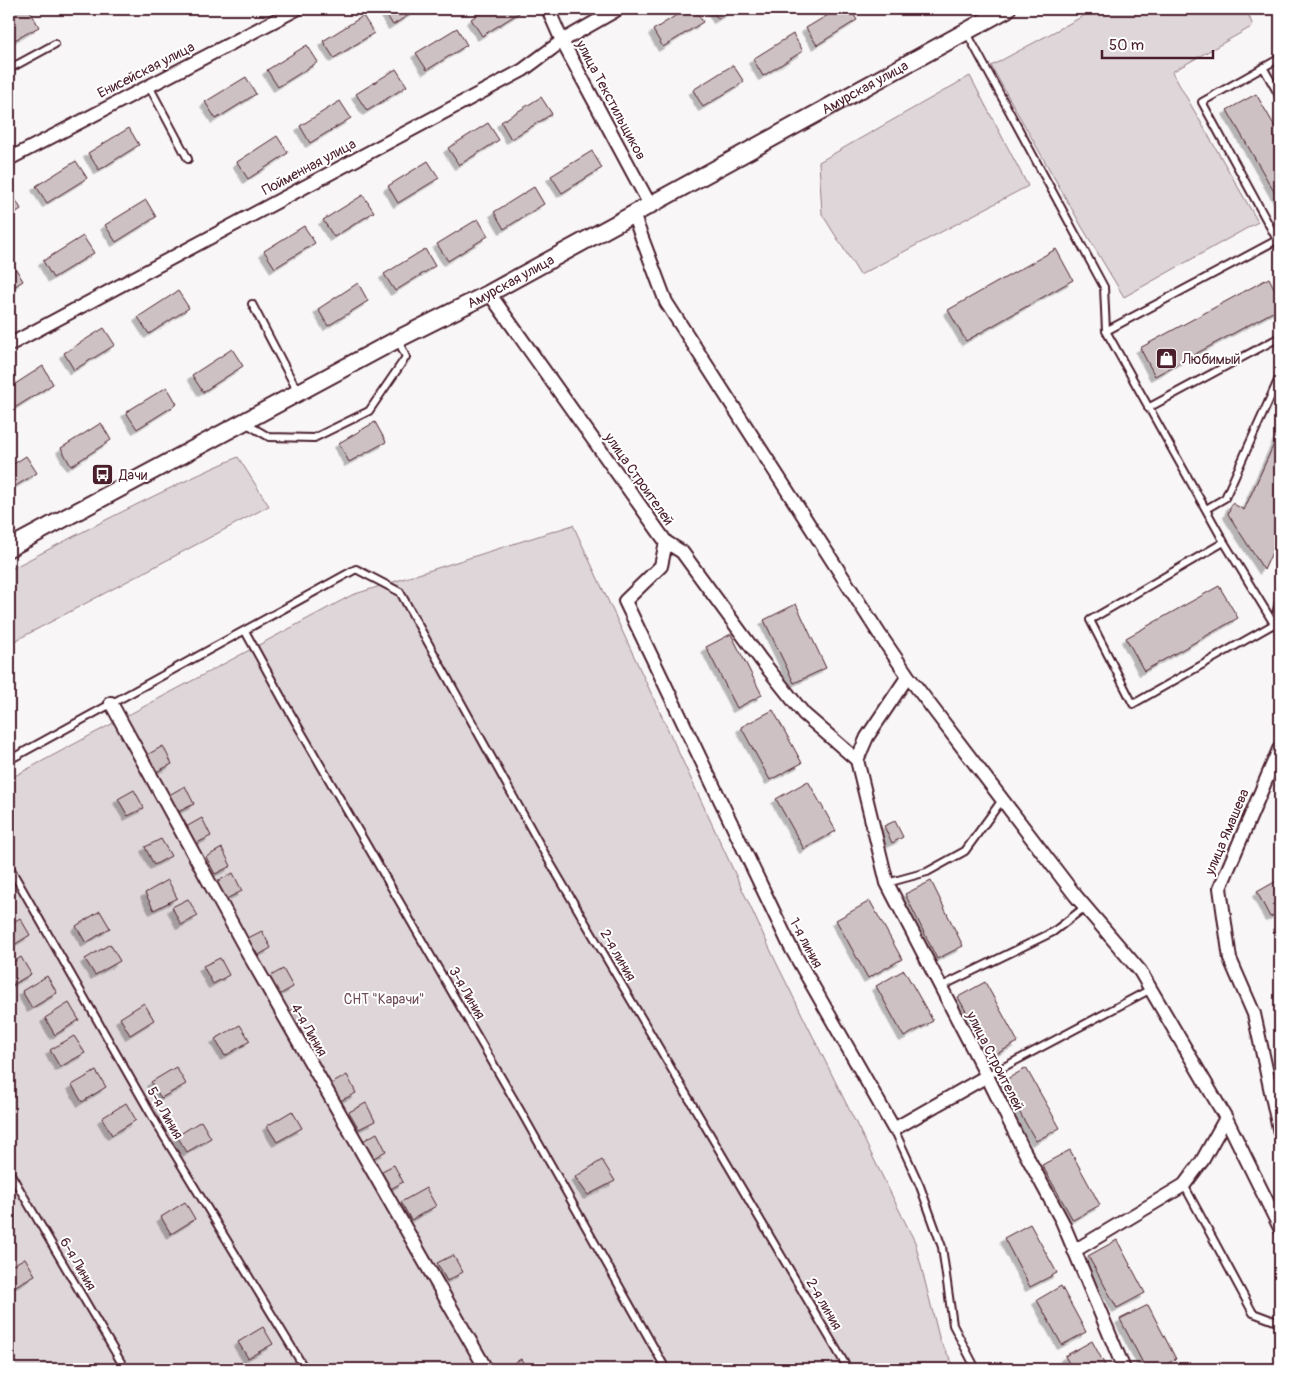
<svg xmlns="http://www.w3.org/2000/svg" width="1289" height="1378" viewBox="0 0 1289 1378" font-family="Pangolin,sans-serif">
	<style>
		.green { fill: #ded6d9; stroke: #947a82 }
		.building { fill: #cdc1c4; stroke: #4a1f2b; filter: url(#shadow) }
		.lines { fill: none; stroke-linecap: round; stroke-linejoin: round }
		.service-casing { stroke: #4a1f2b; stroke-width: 10 }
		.minor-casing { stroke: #4a1f2b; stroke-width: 16 }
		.tertiary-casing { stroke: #4a1f2b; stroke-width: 20 }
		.service { stroke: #fff; stroke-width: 6 }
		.minor { stroke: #fff; stroke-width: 12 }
		.tertiary { stroke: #fff; stroke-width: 16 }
		.labels { text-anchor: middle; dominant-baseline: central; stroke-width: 4; stroke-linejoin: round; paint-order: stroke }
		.street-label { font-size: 14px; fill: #4a1f2b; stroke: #fff }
		.poi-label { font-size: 14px; fill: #4a1f2b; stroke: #fff; text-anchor: start }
		.park-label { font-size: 14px; fill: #6f4d56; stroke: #fff }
	</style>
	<defs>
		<filter id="shadow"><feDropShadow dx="-4.5" dy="4.5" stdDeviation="0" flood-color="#0004"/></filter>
	</defs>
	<rect width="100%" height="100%" fill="#f8f6f7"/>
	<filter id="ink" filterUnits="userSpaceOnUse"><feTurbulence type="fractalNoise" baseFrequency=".02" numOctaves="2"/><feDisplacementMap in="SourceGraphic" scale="10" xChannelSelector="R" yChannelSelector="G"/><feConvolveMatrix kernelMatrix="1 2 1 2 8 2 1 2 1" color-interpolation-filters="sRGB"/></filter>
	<g filter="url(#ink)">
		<path class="green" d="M1096 9H1246L1253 26 1172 72 1258 222 1124 297 1082 227 991 66Z
			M970 76 1028 186 860 275 822 214 819 162Z
			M238 457 269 506 9 644V570C84 531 160 491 238 457Z
			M573 525 776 962 915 1242 940 1341 956 1369H9V779L352 595Z"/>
		<path class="building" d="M19 9H29L39 27 9 43V14Z
			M383 9H418L393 25Z
			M487 9H521L522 11 482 36 471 19Z
			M686 9H695L703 22 663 47 653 30Z
			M712 9H734L718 19Z
			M838 9H850L857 20 817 45 806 28Z
			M363 16 374 33 334 58 323 41Z
			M457 28 467 45 427 70 416 53Z
			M793 34 803 51 763 76 753 59Z
			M307 45 318 62 278 87 267 70Z
			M733 65 744 82 703 107 693 90Z
			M396 69 407 86 367 111 356 94Z
			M246 77 256 94 216 119 205 102Z
			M1256 94 1280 135V202L1227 110Z
			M541 97 552 114 511 139 501 122Z
			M340 101 351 118 310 143 300 126Z
			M488 123 499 140 459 165 448 148Z
			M129 128 139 145 99 170 88 153Z
			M277 136 288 153 248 179 237 162Z
			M592 151 602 168 562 193 551 176Z
			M76 161 87 178 47 203 36 186Z
			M428 161 439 178 398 203 388 186Z
			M534 187 544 204 504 229 494 212Z
			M11 192 21 209 9 217V193Z
			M363 195 374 212 334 237 323 220Z
			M146 200 156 217 116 242 105 225Z
			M478 219 488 236 448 261 437 244Z
			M304 226 315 243 275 268 264 251Z
			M83 236 94 253 53 278 43 261Z
			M425 249 435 266 395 291 384 274Z
			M1056 249 1073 280 966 341 948 310Z
			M13 264 23 281 9 290V267Z
			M1269 278 1280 300V308L1155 376 1140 348Z
			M358 283 368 301 328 326 318 309Z
			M178 291 189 308 149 334 138 317Z
			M104 328 115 345 74 370 64 353Z
			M232 349 243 366 203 392 192 375Z
			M43 366 53 384 13 409 9 402V388Z
			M167 387 177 404 137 429 126 412Z
			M375 422 386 442 349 462 339 443Z
			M101 423 111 440 71 466 61 448Z
			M1280 431V512L1275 524 1280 526V535L1264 570 1228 514 1232 503 1244 510Z
			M26 456 37 473 9 490V467Z
			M1219 586 1238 618 1144 671 1126 638Z
			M796 604 826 668 794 683 764 620Z
			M731 634 762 695 737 708 706 647Z
			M773 710 802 763 770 780 741 727Z
			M163 746 172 764 156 772 147 755Z
			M808 781 836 831 804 849 776 799Z
			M185 786 194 804 178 812 169 795Z
			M134 790 144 808 128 816 118 799Z
			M202 818 211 836 195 844 186 827Z
			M895 821 903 837 892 843 884 826Z
			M161 839 171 856 154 865 145 847Z
			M222 848 231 866 215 874 206 857Z
			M233 873 242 891 226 899 216 882Z
			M1280 879V912L1270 917 1257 892Z
			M168 880 177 898 154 910 145 893Z
			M931 881 963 946 937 959 905 894Z
			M188 899 198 916 181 925 172 907Z
			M870 901 902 959 868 978 836 920Z
			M100 911 110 928 86 943 76 926Z
			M20 918 30 935 9 948V925Z
			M262 931 271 948 255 957 246 939Z
			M110 944 120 961 95 975 85 959Z
			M21 957 31 974 9 987V965Z
			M220 958 229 975 213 984 203 966Z
			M283 969 293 987 277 996 267 978Z
			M904 970 933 1021 904 1037 876 986Z
			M47 976 57 993 32 1008 22 991Z
			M985 982 1018 1042 991 1057 958 997Z
			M69 1003 79 1020 55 1035 45 1018Z
			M144 1003 154 1020 130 1035 120 1018Z
			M297 1006 305 1020 295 1026 287 1013Z
			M240 1025 250 1041 225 1056 215 1039Z
			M74 1036 85 1053 60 1067 50 1050Z
			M176 1067 186 1084 161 1098 151 1082Z
			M1026 1068 1060 1128 1036 1141 1002 1082Z
			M96 1071 106 1087 82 1102 72 1085Z
			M347 1075 356 1093 340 1101 331 1084Z
			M126 1103 136 1120 112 1135 102 1118Z
			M366 1103 375 1121 359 1129 349 1112Z
			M292 1111 302 1128 277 1142 267 1126Z
			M201 1121 211 1138 187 1152 177 1136Z
			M377 1133 386 1151 370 1160 361 1142Z
			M1070 1150 1100 1205 1073 1220 1042 1165Z
			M602 1160 615 1181 588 1195 575 1177Z
			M394 1165 403 1182 387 1191 378 1173Z
			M426 1188 436 1206 411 1220 401 1202Z
			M185 1202 195 1219 171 1234 161 1217Z
			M1030 1224 1057 1273 1030 1287 1004 1238Z
			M1117 1240 1145 1293 1117 1308 1088 1256Z
			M453 1255 463 1272 447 1281 437 1263Z
			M25 1258 35 1275 10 1289 9 1267Z
			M1061 1286 1086 1332 1062 1345 1037 1300Z
			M1148 1305 1176 1359 1157 1369H1146L1120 1319Z
			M263 1327 273 1344 248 1358 238 1342Z
			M1092 1341 1107 1369H1072L1065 1356Z
			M521 1359 527 1369H506L505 1368Z"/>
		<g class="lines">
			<defs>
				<path id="service" d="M967 33 1104 287 1106 331 1224 542 1274 624 1280 629
					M1280 58 1202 102 1280 245
					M1263 67 1280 97
					M9 69 55 44
					M149 86 188 159
					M252 304 298 392
					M1106 331 1277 240
					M1148 408 1280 337
					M245 423 269 437 314 438 369 411 406 357 398 340
					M1206 509 1225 498 1280 376
					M1224 542 1090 620 1133 704 1274 624 1280 597
					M245 631 284 702 520 1110 666 1369
					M9 760 356 569 400 592 545 854 848 1369
					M9 866 160 1130 305 1369
					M887 883 927 872 965 851 1002 800
					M940 987 1053 932 1085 907
					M987 1076 1151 989
					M894 1129 920 1186 942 1247 953 1325 976 1369
					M9 1171 125 1369
					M1184 1185 1253 1313 1277 1322 1280 1320"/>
				<path id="minor" d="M548 9 562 41 650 205
					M9 159 297 9
					M633 214 666 302 880 635 908 676 1075 895 1140 971 1226 1118 1280 1228
					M489 293 666 542 682 552 761 660 804 714 857 760
					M9 345 523 70 562 41 618 9
					M666 542 661 566 625 601 790 946 894 1129 987 1076
					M908 676 867 737 857 760 887 883 987 1076 1022 1147 1062 1221 1124 1369
					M111 703 248 953 486 1369
					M1280 747 1220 888 1230 959 1254 1014 1280 1133
					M1074 1251 1184 1185 1202 1161 1226 1118"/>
				<g id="tertiary">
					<path id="s1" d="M9 548 398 339 486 295 1007 9"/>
				</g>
			</defs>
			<use href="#service" class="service-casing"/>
			<use href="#minor" class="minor-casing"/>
			<use href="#tertiary" class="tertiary-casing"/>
			<use href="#service" class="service"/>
			<use href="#minor" class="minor"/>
			<use href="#tertiary" class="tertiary"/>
		</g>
	</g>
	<defs>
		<symbol id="shop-square" viewBox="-11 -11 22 22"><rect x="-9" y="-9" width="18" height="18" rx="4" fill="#4a1f2b" stroke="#fff"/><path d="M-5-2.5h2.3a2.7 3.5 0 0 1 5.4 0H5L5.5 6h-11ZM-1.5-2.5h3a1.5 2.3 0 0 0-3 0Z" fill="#fff"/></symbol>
		<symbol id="bus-square" viewBox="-11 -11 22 22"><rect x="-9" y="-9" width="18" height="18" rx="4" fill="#4a1f2b" stroke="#fff"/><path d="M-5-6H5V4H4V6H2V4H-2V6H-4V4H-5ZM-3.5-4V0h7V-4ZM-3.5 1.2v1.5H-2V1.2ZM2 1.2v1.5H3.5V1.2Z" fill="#fff"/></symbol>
	</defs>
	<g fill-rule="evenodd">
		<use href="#shop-square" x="1154" y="346" width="25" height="25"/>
		<use href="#bus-square" x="90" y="462" width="25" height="25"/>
	</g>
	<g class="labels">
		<g class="street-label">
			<text transform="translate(146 70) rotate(-27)">Енисейская улица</text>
			<text stroke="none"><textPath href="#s1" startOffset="972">Амурская улица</textPath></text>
			<text transform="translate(611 100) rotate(62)">улица Текстильщиков</text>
			<text transform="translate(309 167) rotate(-28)">Пойменная улица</text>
			<text stroke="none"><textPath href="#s1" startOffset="568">Амурская улица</textPath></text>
			<text transform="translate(639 479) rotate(55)">улица Строителей</text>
			<text transform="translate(1227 832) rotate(-67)">улица Ямашева</text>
			<text transform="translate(806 943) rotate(62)">1-я линия</text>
			<text transform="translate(618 955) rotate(60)">2-я линия</text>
			<text transform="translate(467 993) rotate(60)">3-я Линия</text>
			<text transform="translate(309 1030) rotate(60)">4-я Линия</text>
			<text transform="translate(995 1061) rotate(63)">улица Строителей</text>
			<text transform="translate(165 1113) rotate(60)">5-я Линия</text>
			<text transform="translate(78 1264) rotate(60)">6-я Линия</text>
			<text transform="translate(824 1304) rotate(60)">2-я линия</text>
		</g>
		<g class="poi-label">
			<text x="1182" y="359">Любимый</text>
			<text x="119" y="475">Дачи</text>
		</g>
		<g class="park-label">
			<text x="384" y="999">СНТ "Карачи"</text>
		</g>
	</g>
	<rect width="1289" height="1378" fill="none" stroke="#fff" stroke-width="30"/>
	<rect x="15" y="15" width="1259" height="1348" fill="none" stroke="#4a1f2b" stroke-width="2" filter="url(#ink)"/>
	<path d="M1102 50v8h111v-8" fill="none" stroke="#4a1f2b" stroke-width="2.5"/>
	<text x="1109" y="50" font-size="15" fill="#4a1f2b" stroke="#ffffff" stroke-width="4" paint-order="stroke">50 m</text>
</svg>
